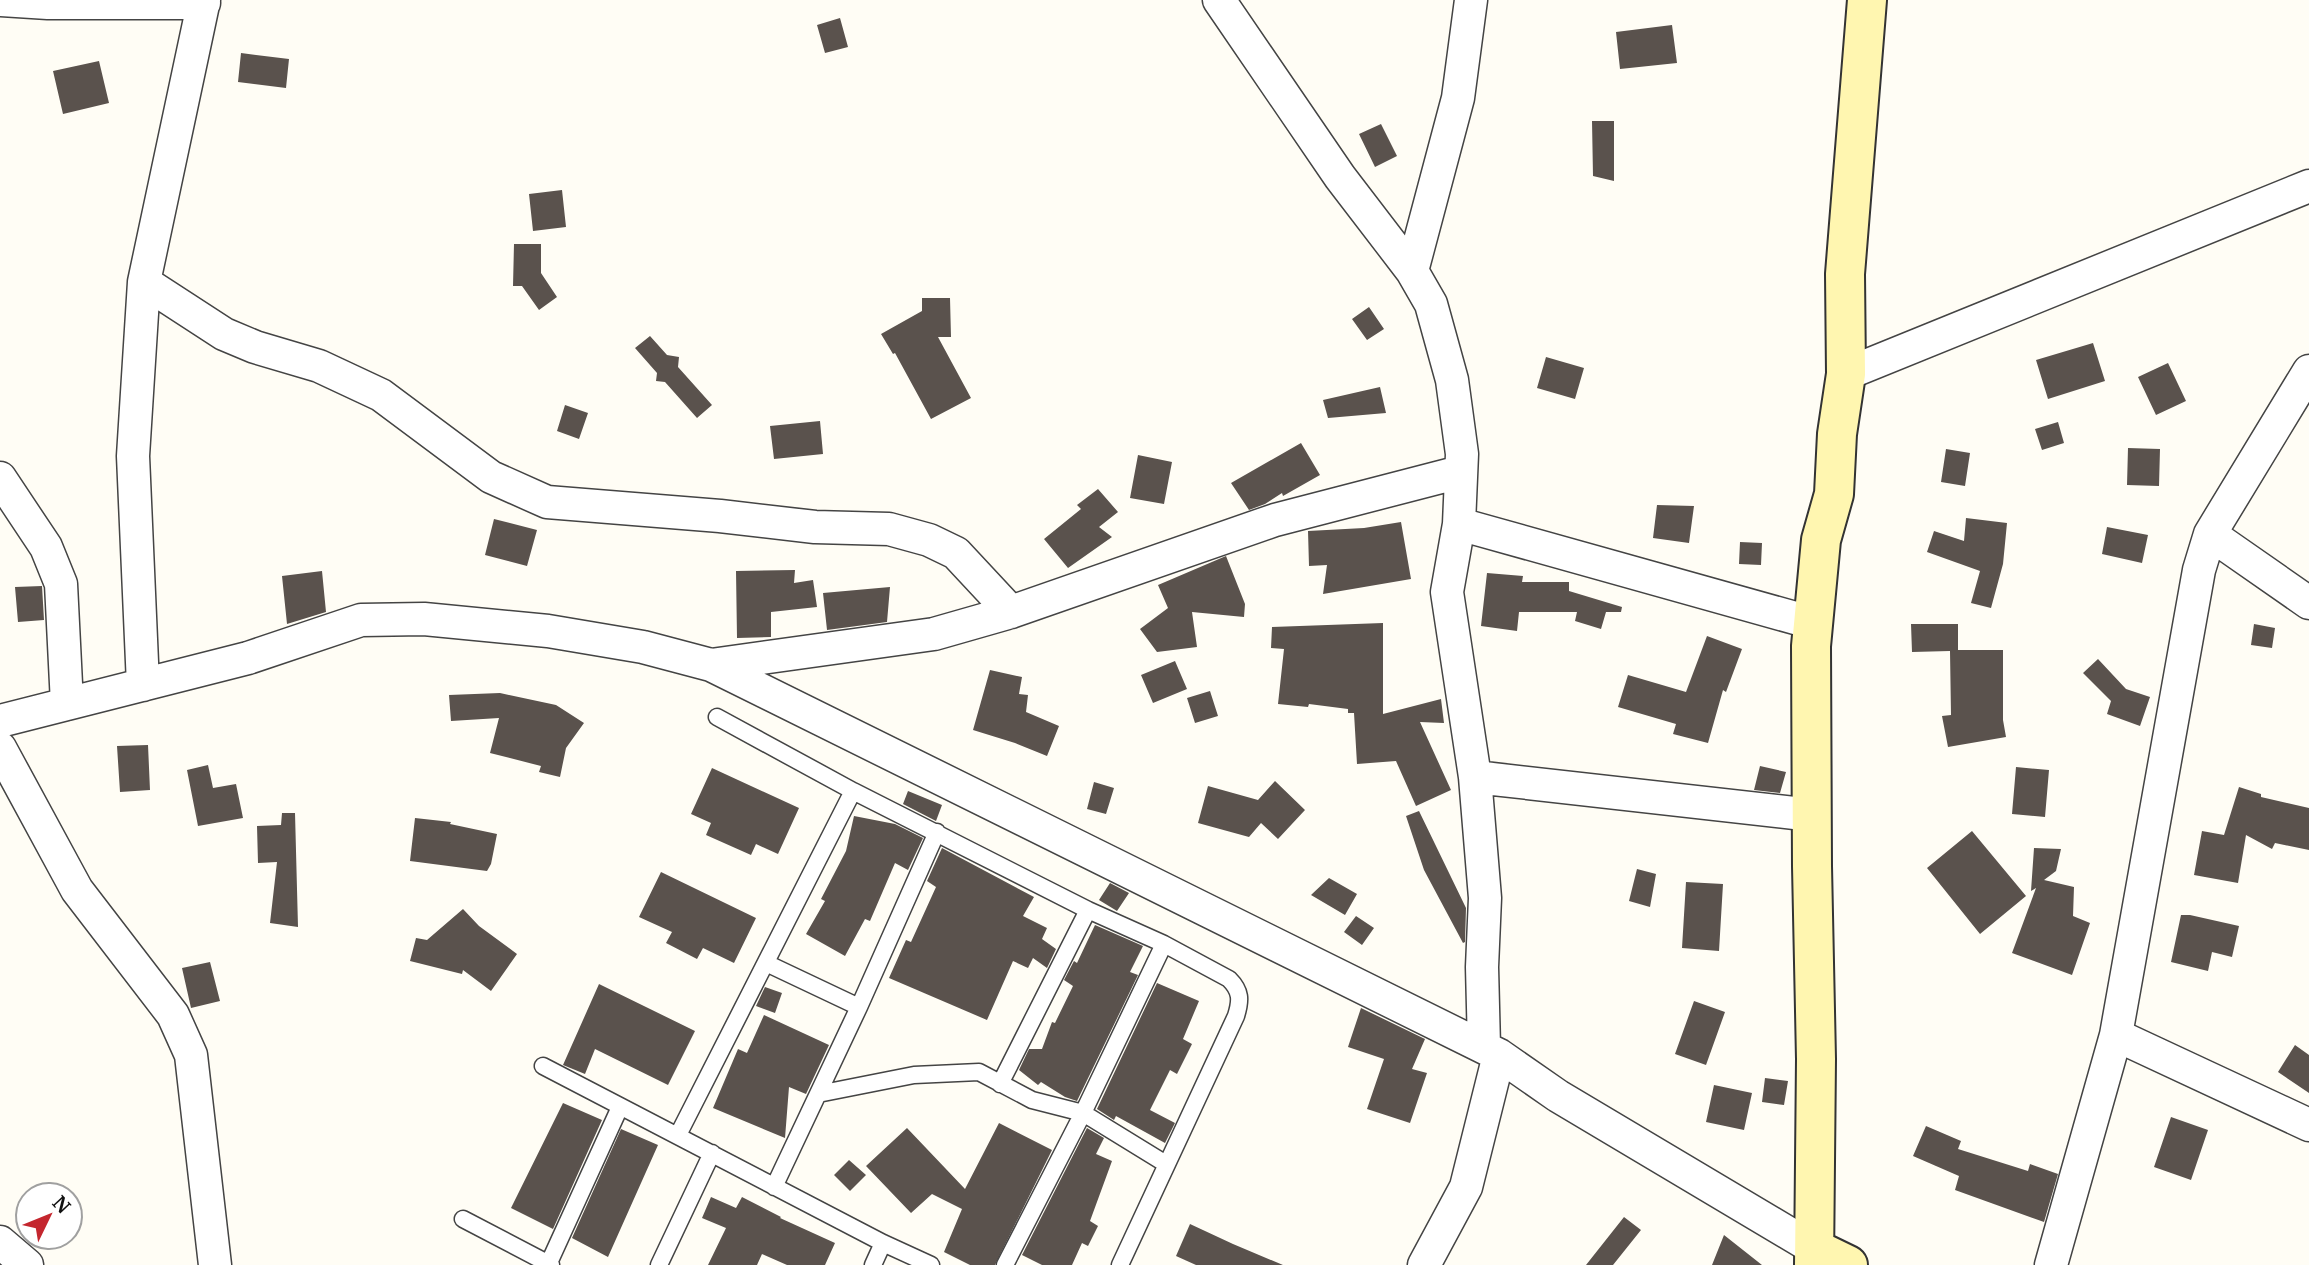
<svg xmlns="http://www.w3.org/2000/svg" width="2309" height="1265" viewBox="0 0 2309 1265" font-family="Merriweather,serif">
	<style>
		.building { fill: #5a524d }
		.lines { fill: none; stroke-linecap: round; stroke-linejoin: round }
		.lane-casing { stroke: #444; stroke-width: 19 }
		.street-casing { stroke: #444; stroke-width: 35 }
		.secondary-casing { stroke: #333; stroke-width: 42 }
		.lane { stroke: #fff; stroke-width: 16 }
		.street { stroke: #fff; stroke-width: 32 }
		.secondary { stroke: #fff6b0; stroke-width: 38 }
	</style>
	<rect width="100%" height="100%" fill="#fffdf5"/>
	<path class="building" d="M840 18 848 47 825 53 817 25Z
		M1672 25 1677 63 1620 69 1616 32Z
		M241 53 289 59 286 88 238 82Z
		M99 61 109 103 63 114 53 71Z
		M1592 121H1614V181L1593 176Z
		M1381 124 1397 156 1375 167 1359 134Z
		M562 190 566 227 533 231 529 194Z
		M514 244H541V273L557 297 539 310 522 286H513Z
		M922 298H950L951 337H938L971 398 931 419 895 353 893 354 881 334 922 311Z
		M1369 307 1384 329 1367 340 1352 319Z
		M650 336 667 355 679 357 678 367 712 405 697 418 665 382 656 381 657 373 635 348Z
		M2093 343 2105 381 2048 399 2036 360Z
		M1546 357 1584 368 1575 399 1537 388Z
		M2168 363 2186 401 2156 415 2138 377Z
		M1380 387 1386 413 1328 418 1323 400Z
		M565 405 588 413 579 439 557 431Z
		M820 421 823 454 774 459 770 426Z
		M2058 422 2064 443 2042 450 2035 429Z
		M1301 443 1320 475 1283 496 1282 493 1265 504 1249 510 1231 483Z
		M2128 448 2160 449 2159 486 2127 485Z
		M1946 449 1970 453 1965 486 1941 482Z
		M1138 455 1172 462 1164 504 1130 498Z
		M1098 489 1118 512 1099 527 1112 537 1068 568 1044 539 1081 509 1077 505Z
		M1657 505 1694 506 1689 543 1653 538Z
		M1966 518 2007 523 2003 564 1991 608 1971 603 1980 571 1927 552 1934 531 1964 541Z
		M494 519 537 530 527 566 485 555Z
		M1401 522 1411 579 1323 594 1327 565 1309 566 1308 531 1364 528Z
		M2107 527 2148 535 2142 563 2102 554Z
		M1740 542 1762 543 1761 565 1739 564Z
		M1226 556 1245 604 1244 617 1192 612 1197 647 1157 652 1140 629 1168 608 1158 585Z
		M795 570 794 583 813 580 817 607 771 612V637L737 638 736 571Z
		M322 571 326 612 287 624 282 576Z
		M1487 573 1523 576 1522 582H1569V591L1622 607 1621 612H1606L1601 629 1575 621 1577 612H1519L1517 631 1481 626Z
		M42 586 44 620 18 622 15 587Z
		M890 587 887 622 827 630 823 593Z
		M1383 623V714L1441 699 1444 723 1420 722 1451 790 1416 806 1396 761 1357 764 1354 713H1348V709L1309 704 1308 707 1278 704 1284 649 1271 648 1272 627Z
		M1911 624H1958V650H2003V720L2006 737 1948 747 1942 716 1951 715 1950 651 1912 652Z
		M2254 624 2275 628 2272 648 2251 645Z
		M1707 636 1742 649 1726 692 1723 690 1708 743 1673 734 1676 724 1618 707 1628 675 1686 692Z
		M2098 659 2126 689 2150 697 2140 726 2107 714 2111 701 2083 673Z
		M1175 661 1187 689 1153 703 1141 675Z
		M990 670 1022 677 1019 694 1028 695 1026 712 1059 726 1047 756 1015 743 973 730Z
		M1210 691 1218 716 1195 723 1187 698Z
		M500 693 556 705 584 723 566 748 560 777 539 772 541 766 490 753 499 718 451 721 449 695Z
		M148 745 150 790 120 792 117 746Z
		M208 765 213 788 236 784 243 818 198 826 187 770Z
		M1760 766 1786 772 1780 793 1754 790Z
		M2016 767 2049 770 2045 817 2012 814Z
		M712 768 799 808 778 854 756 844 751 855 706 835 711 823 691 814Z
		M1275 781 1305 810 1278 839 1261 823 1249 837 1198 823 1208 786 1258 800Z
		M1094 782 1114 788 1106 814 1087 809Z
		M2239 787 2261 794V797L2309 808V850L2275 843 2272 849 2246 835 2238 883 2194 875 2202 831 2224 835Z
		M908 791 942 805 936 821 903 804Z
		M1419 811 1466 908 1465 942 1463 943 1424 870 1406 816Z
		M282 813H295L298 927 270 923 277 862 258 863 257 826 281 825Z
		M854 816 895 824 923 838 908 870 895 863 870 921 865 919 845 956 806 934 825 901 821 899 846 851Z
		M415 818 451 822 450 824 497 834 491 864 487 871 410 861Z
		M1972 831 2026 896 1980 934 1927 868Z
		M942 848 1034 897 1023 916 1047 928 1042 939 1056 949 1047 968 1033 958 1028 968 1013 961 987 1020 889 978 906 940 911 942 936 887 927 881Z
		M2034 848 2061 849 2056 871 2044 880 2074 887 2073 916 2090 923 2072 975 2012 953 2036 888 2031 891Z
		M1637 869 1656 874 1650 907 1629 901Z
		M661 872 756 918 734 963 703 948 697 959 666 943 672 932 639 917Z
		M1329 878 1357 894 1345 915 1311 895Z
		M1686 882 1723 884 1719 951 1682 948Z
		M1110 883 1129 893 1117 911 1099 900Z
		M463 909 479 926 517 954 491 991 463 970 462 974 410 961 416 938 427 940Z
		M2181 915H2190L2239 926 2232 957 2212 952 2208 971 2171 962Z
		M1356 916 1374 928 1362 945 1344 932Z
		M1095 925 1143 946 1130 972 1138 975 1077 1101 1065 1097 1041 1082 1038 1085 1019 1070 1029 1049H1042L1052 1022 1055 1023 1073 986 1064 980 1074 961 1077 963Z
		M210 962 220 1001 191 1008 182 968Z
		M1157 983 1199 1001 1183 1039 1192 1044 1177 1074 1170 1070 1150 1110 1175 1123 1165 1143 1116 1116 1114 1120 1097 1109Z
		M599 984 695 1031 668 1085 595 1049 585 1074 563 1065Z
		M765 987 782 993 775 1013 756 1006Z
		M1694 1001 1725 1012 1706 1065 1675 1054Z
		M1361 1008 1425 1039 1412 1069 1427 1073 1410 1123 1367 1109 1384 1059 1348 1047Z
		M764 1015 829 1045 806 1094 789 1087 785 1138 713 1108 738 1049 747 1053Z
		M2295 1045 2309 1055V1093L2278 1072Z
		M1765 1078 1788 1081 1784 1105 1762 1102Z
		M1714 1085 1752 1093 1744 1130 1706 1122Z
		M563 1103 602 1120 553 1229 511 1208Z
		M2171 1117 2208 1130 2191 1180 2154 1167Z
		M999 1123 1052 1150 995 1265H970L944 1252 962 1209 932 1194 911 1213 866 1166 907 1128 965 1189Z
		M1926 1126 1961 1141 1958 1149 2028 1171 2030 1164 2058 1174 2044 1222 1955 1190 1959 1176 1913 1156Z
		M1087 1128 1104 1138 1096 1154 1112 1161 1090 1221 1098 1226 1088 1246 1082 1243 1072 1265H1042L1022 1255Z
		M621 1129 658 1145 608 1257 572 1238Z
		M849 1160 866 1175 850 1191 834 1175Z
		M711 1197 736 1208 742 1197 781 1217 780 1218 835 1243 825 1265H787L762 1254 757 1265H708L726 1228 702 1218Z
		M1624 1217 1641 1230 1613 1265H1586Z
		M1190 1224 1233 1244 1283 1265H1196L1176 1256Z
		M1724 1235 1762 1265H1712Z"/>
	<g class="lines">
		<defs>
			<path id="lane" d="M717 717 853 791 1088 910 1164 944 1229 979C1241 991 1241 1000 1236 1016L1120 1265
				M766 963 859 1007
				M543 1066 883 1243 931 1265
				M1000 1084 1088 910
				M818 1094 914 1075 979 1072 1032 1100 1083 1113 1166 1164
				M678 1135 853 791
				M774 1187 859 1007 937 832
				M463 1219 551 1265
				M548 1265 620 1107
				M659 1265 712 1153
				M873 1265 883 1243
				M1005 1265 1083 1113 1164 944"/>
			<path id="street" d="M1 0 48 3H204
				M1219 0 1340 177 1412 271 1431 304 1452 380 1462 454 1459 524 1447 592 1475 777 1485 898 1482 967 1484 1047
				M1412 271 1458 98 1471 0
				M144 282 224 334 255 347 319 366 381 395 491 477 547 502 720 516 815 527 889 529 929 540 956 553 1011 612
				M1846 374 2309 186
				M0 478 46 547 61 584 67 704
				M1459 524 1813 623
				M2210 534 2309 603
				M711 665 934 634 1011 612 1275 520 1460 472
				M143 685 133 456 144 282 204 0
				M0 721 248 658 361 620 424 619 548 631 643 647 711 665 1499 1055 1558 1096 1815 1249
				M0 748 77 890 173 1015 191 1055 215 1265
				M1475 777 1812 815
				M2116 1035 2309 1125
				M0 1242 27 1265
				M1424 1265 1466 1187 1499 1055
				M2051 1265 2116 1035 2199 570 2210 534 2309 371"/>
			<path id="secondary" d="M1815 1249 1848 1265
				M1814 1265 1816 1059 1812 866 1811 646 1821 540 1834 494 1837 434 1846 374 1845 274 1867 0"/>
		</defs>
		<use href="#lane" class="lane-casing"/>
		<use href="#street" class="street-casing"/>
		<use href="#secondary" class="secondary-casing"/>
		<use href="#lane" class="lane"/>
		<use href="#street" class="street"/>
		<use href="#secondary" class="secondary"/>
	</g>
	<g transform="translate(49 1216) rotate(47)"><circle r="33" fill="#ffffff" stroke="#a0a0a0" stroke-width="2"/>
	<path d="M0-5L12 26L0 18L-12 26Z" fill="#c4262e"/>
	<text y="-10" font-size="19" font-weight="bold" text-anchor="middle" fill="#111111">N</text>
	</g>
</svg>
